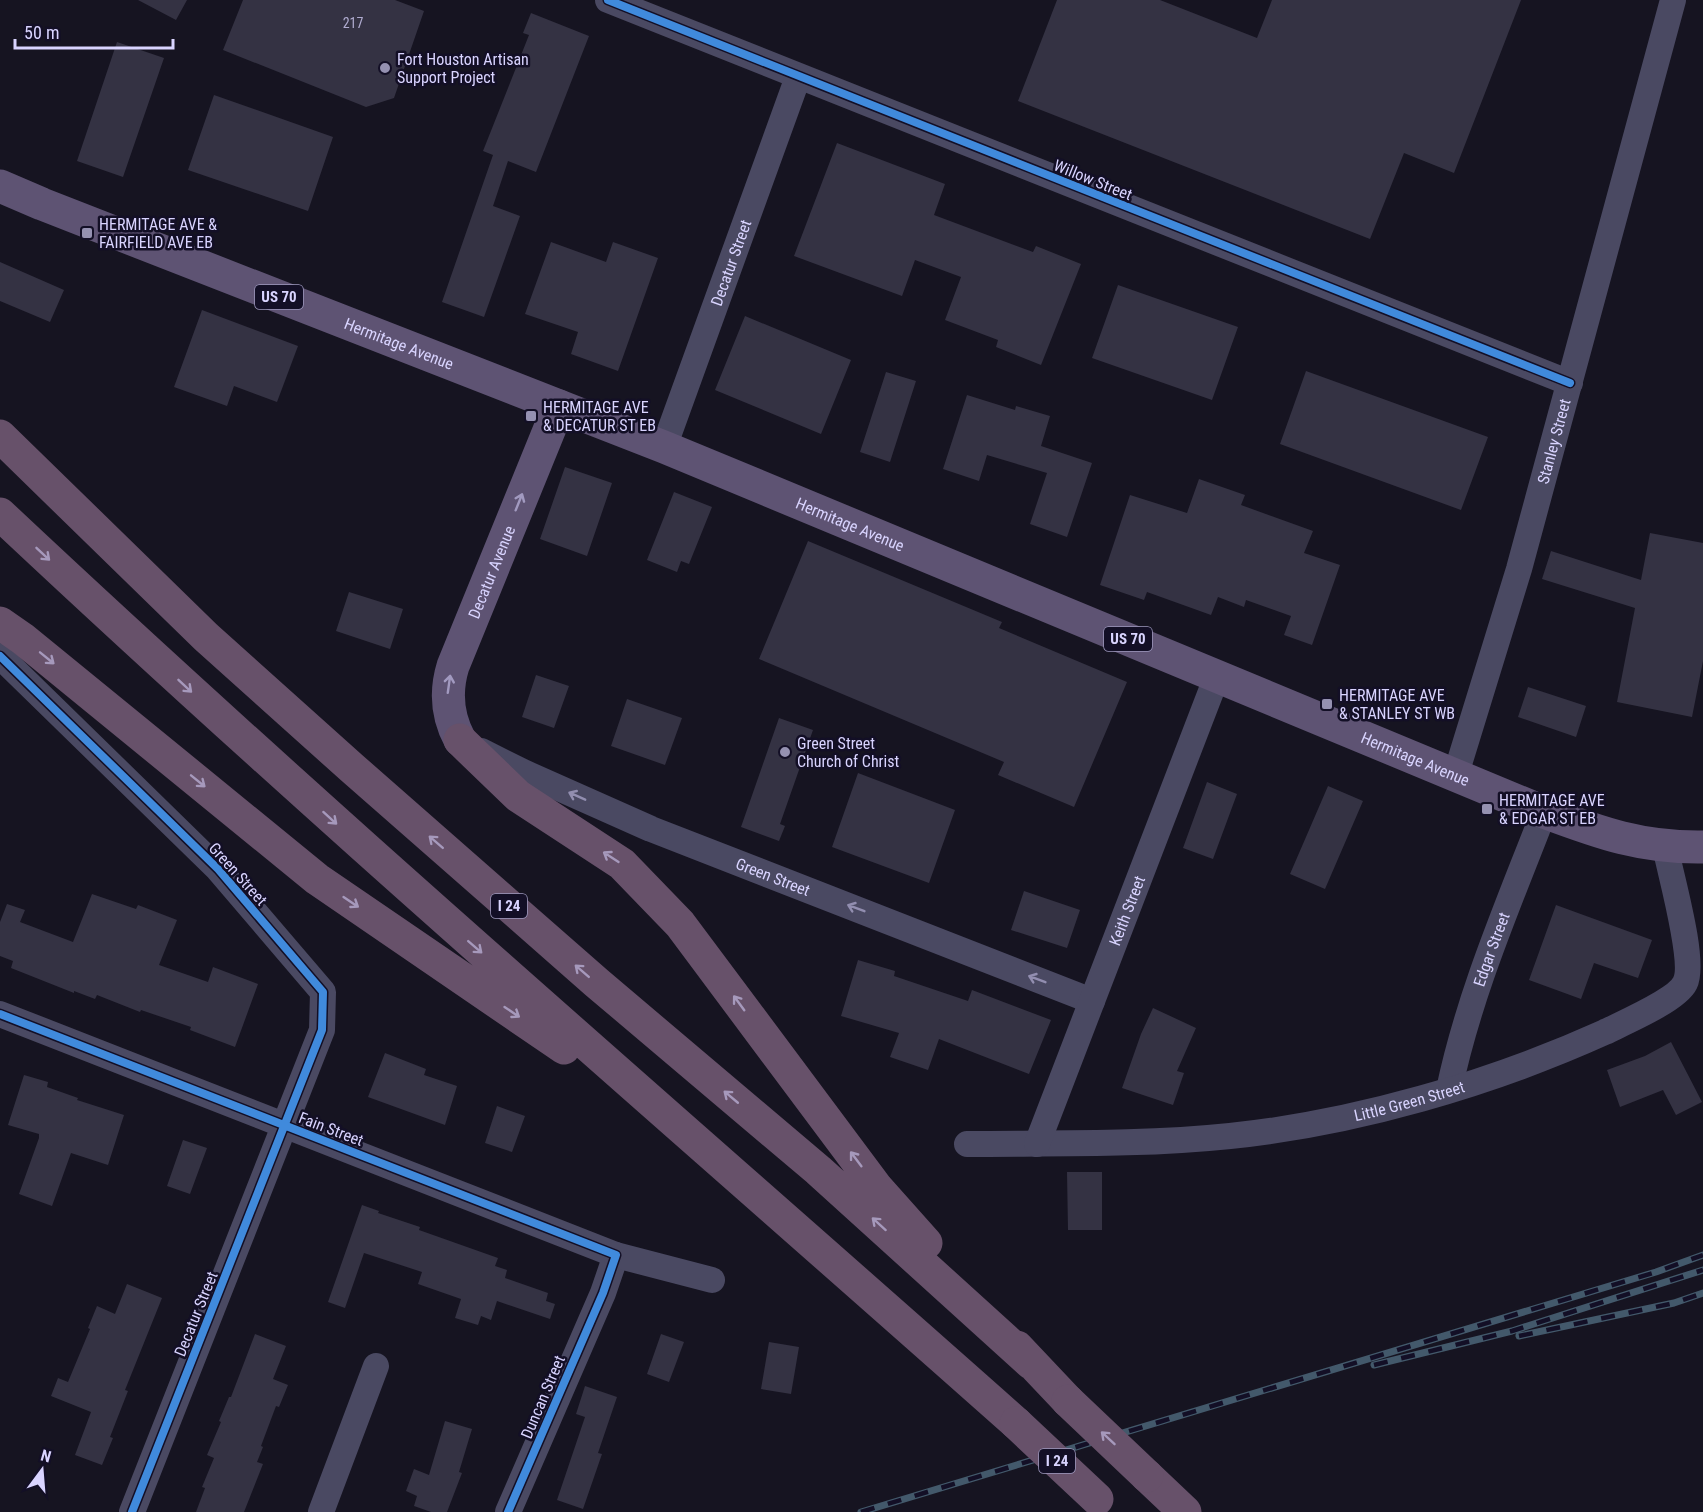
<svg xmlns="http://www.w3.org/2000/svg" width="1703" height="1512" viewBox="0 0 1703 1512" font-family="'Roboto Condensed',sans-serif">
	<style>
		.building { fill: #343243 }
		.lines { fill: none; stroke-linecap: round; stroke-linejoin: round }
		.minor { stroke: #4a4962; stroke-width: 26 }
		.major { stroke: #5e5373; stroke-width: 33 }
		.highway { stroke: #67516a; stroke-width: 33 }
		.rail-casing { stroke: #43596b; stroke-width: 7 }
		.rail { stroke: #130f26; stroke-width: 4.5; stroke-dasharray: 14; stroke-linecap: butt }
		.highway-bridge { stroke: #67516a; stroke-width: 33 }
		.cycleway-casing { stroke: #130f26; stroke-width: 11 }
		.cycleway { stroke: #408adc; stroke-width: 8 }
		.oneway { stroke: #a29ac0 }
		.oneway2 { stroke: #a699bc }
		.oneway3 { stroke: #928eb0 }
		.poi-dot { fill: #9591b1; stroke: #130f26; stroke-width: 2 }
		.labels { text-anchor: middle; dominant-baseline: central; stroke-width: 5; stroke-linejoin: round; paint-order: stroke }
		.number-label { font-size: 14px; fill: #b0acd0 }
		.shield { fill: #130f26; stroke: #9e99be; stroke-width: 1.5 }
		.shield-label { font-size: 15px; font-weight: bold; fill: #d9d4ff }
		.poi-label { font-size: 16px; fill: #d9d4ff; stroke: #130f26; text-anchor: start }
		.street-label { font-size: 16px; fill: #d9d4ff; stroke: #130f26 }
	</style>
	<rect width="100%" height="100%" fill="#161421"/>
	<path class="building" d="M138 0H187L176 20Z
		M243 0H395L424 11 394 98 366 107 223 50Z
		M1057 0H1160L1257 38 1272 0H1521L1454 173 1404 153 1370 239 1018 101Z
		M531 13 589 36 536 172 508 161 493 206 520 216 484 317 442 302 493 155 483 151 529 35 523 33Z
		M117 42 164 58 123 177 77 161Z
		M214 95 333 137 308 211 188 170Z
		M837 143 945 184 934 215 1033 252 1036 246 1081 264 1041 365 996 347 998 340 945 320 961 277 915 260 902 296 794 256Z
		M551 242 606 262 613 242 658 258 618 371 571 354 578 332 525 314Z
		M0 262 64 290 50 322 0 301Z
		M1118 285 1238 327 1212 400 1092 358Z
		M202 310 298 346 277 402 234 386 227 406 174 387Z
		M745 316 851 360 821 434 715 390Z
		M1306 371 1488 437 1461 510 1280 444Z
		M886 372 916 381 890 462 860 452Z
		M967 395 1015 410 1016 406 1050 416 1041 446 1092 463 1067 537 1030 524 1047 473 987 455 979 481 943 469Z
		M565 467 612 483 587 556 540 539Z
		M1199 479 1245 495 1241 505 1313 531 1304 553 1340 565 1312 645 1284 635 1291 616 1246 600 1244 607 1218 597 1211 615 1147 592 1144 600 1100 585 1130 495 1187 513Z
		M674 492 712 507 689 564 681 561 677 572 647 560Z
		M1650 533 1703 543V661L1692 717 1617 702 1635 608 1542 579 1551 551 1641 580Z
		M808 541 1002 622 999 628 1127 682 1074 807 998 775 1004 762 759 659Z
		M349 592 403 609 390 649 336 631Z
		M536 675 569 686 554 728 522 717Z
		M1528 687 1586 706 1576 737 1518 717Z
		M627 699 682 718 665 765 611 746Z
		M779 718 813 730 780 824 785 826 779 841 741 827Z
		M858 773 955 810 929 883 832 847Z
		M1207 782 1237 794 1213 859 1183 848Z
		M1328 786 1363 801 1325 889 1290 874Z
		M1024 891 1080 910 1067 948 1011 930Z
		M92 894 136 909 138 905 177 920 159 965 208 982 213 967 258 984 235 1047 190 1030 191 1027 141 1010 140 1012 97 995 95 999 74 991V993L11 968 13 961 0 956V922L7 904 25 910 20 922 73 942Z
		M1556 905 1652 940 1638 978 1594 963 1581 999 1529 980Z
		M858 960 895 971 894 976 968 1001 972 990 1051 1020 1029 1074 939 1039 928 1070 890 1057 899 1033 841 1016Z
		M1153 1008 1196 1028 1177 1071 1184 1073 1173 1105 1122 1088 1141 1034Z
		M1671 1042 1702 1102 1676 1115 1663 1090 1620 1107 1607 1070 1645 1056Z
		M385 1053 426 1069 424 1075 457 1086 445 1125 368 1097Z
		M24 1075 48 1082 47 1087 78 1098 77 1100 124 1115 108 1165 71 1153 52 1206 19 1194 39 1138V1134L8 1125Z
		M497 1106 525 1116 512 1152 485 1143Z
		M183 1140 207 1148 190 1194 167 1186Z
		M1067 1172H1102V1230H1068Z
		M362 1205 379 1211 378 1213 420 1227 419 1230 498 1258 495 1266 507 1270 505 1278 548 1293 546 1301 555 1304 550 1319 497 1301 491 1320 481 1316 478 1325 455 1318 461 1299 418 1284 422 1272 364 1253 345 1308 328 1302Z
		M127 1284 162 1298 125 1390 128 1391 110 1437 113 1438 102 1465 75 1455 91 1412 51 1396 58 1378 68 1382 90 1329 88 1328 97 1306 115 1314Z
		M255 1334 286 1346 273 1379 288 1385 279 1407 276 1406 261 1446 263 1447 257 1462 263 1464 244 1512H196L205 1488 202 1487 214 1458 207 1455 221 1422 219 1421 229 1397H231Z
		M661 1334 684 1342 669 1382 647 1374Z
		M769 1342 799 1347 791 1394 761 1389Z
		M585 1386 617 1397 598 1453 602 1454 583 1509 557 1500 585 1417 576 1414Z
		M445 1421 472 1429 459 1472 462 1473 447 1512H431L414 1506 417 1496 406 1491 414 1469 429 1475Z"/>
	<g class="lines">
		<g class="minor">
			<path d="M608 0 1570 383"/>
			<path id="s1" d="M664 447 798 77"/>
			<path d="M0 656 218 869 323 992 322 1030 132 1512"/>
			<path id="s2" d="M481 751 523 772 651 829 1092 1001"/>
			<path id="s3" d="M1455 777 1519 569 1673 0"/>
			<path d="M0 1014 616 1255 603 1293 508 1512"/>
			<path id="s4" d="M1449 1090C1469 994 1509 903 1544 812"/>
			<path id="s5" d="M967 1144C1055 1143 1143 1145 1230 1136 1355 1123 1490 1084 1605 1032 1623 1023 1677 1000 1685 983 1696 962 1670 873 1665 846"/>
			<path id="s6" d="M1037 1144 1217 676"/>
			<path d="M616 1255 712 1280"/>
			<path d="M321 1512 376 1366"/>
		</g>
		<g class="major">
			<path id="s7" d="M0 186 42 204 664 447 1544 812C1600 833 1642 848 1703 847"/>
			<path id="s8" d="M460 740C447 716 445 692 453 666L559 406"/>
		</g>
		<path class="highway" d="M0 436 206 637 352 768 597 983 818 1170 1031 1363
			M0 514C331 825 676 1121 1016 1423
			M0 623 23 639 317 879 564 1048
			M460 740 518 796 622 864 680 924 877 1188 926 1243
			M1017 1347 1068 1401
			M1147 1476 1185 1512"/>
		<defs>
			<path id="rail" d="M1519 1336 1674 1303 1703 1293
				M1374 1365 1512 1331 1703 1270
				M861 1512 1656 1272 1703 1255"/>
		</defs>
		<use href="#rail" class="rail-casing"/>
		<use href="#rail" class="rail"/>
		<path class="highway-bridge" d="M1068 1401 1147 1476
			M1016 1423 1097 1499"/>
		<defs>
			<path id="cycleway" d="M608 0 1570 383
				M0 656 218 869 323 992 322 1030 132 1512
				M0 1014 616 1255 603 1293 508 1512"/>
		</defs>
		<use href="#cycleway" class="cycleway-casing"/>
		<use href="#cycleway" class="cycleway"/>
	</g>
	<defs><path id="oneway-shaft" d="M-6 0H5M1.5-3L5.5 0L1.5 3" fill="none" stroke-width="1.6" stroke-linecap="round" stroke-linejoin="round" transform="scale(1.5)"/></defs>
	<g class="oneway">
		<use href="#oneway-shaft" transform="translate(519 502) rotate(-68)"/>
		<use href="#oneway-shaft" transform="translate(449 684) rotate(-82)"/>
	</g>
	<g class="oneway2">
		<use href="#oneway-shaft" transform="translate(43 554) rotate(43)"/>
		<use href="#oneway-shaft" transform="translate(47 658) rotate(39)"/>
		<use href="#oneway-shaft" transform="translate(185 686) rotate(43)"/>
		<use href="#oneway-shaft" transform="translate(198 781) rotate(39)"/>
		<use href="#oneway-shaft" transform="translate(330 818) rotate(42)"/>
		<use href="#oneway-shaft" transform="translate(436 842) rotate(-139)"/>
		<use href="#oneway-shaft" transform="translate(611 857) rotate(-147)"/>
		<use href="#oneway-shaft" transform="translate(351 902) rotate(34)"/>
		<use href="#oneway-shaft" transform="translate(475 947) rotate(41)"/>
		<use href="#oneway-shaft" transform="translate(582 971) rotate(-139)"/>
		<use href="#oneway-shaft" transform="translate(739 1003) rotate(-126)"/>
		<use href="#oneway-shaft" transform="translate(512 1012) rotate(34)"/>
		<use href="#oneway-shaft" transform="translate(731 1097) rotate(-140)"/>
		<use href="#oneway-shaft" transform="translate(856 1159) rotate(-127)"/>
		<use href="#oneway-shaft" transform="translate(879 1224) rotate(-138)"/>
		<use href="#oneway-shaft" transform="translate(1108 1438) rotate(-137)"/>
	</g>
	<g class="oneway3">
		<use href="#oneway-shaft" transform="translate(577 796) rotate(-156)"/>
		<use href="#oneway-shaft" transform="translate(856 908) rotate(-159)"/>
		<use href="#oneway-shaft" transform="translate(1037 979) rotate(-159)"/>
	</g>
	<g class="poi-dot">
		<circle cx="385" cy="68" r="6"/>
		<rect x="81" y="227" width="12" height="12" rx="3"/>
		<rect x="525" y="410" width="12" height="12" rx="3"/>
		<rect x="1321" y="698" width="12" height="12" rx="3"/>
		<circle cx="785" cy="752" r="6"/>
		<rect x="1481" y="803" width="12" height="12" rx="3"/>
	</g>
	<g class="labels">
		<g class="number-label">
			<text x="353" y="23">217</text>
		</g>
		<g class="shield">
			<rect x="255" y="285" width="48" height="24" rx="4.5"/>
			<rect x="1104" y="627" width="48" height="24" rx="4.5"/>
			<rect x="491" y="894" width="36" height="24" rx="4.5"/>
			<rect x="1039" y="1449" width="36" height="24" rx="4.5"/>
		</g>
		<g class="shield-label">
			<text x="279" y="297">US 70</text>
			<text x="1128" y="639">US 70</text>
			<text x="509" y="906">I 24</text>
			<text x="1057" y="1461">I 24</text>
		</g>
		<g class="poi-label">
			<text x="397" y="59">Fort Houston Artisan<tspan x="397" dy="18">Support Project</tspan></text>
			<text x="99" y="224">HERMITAGE AVE &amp;<tspan x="99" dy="18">FAIRFIELD AVE EB</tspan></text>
			<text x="543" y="407">HERMITAGE AVE<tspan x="543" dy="18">&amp; DECATUR ST EB</tspan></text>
			<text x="1339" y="695">HERMITAGE AVE<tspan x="1339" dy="18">&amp; STANLEY ST WB</tspan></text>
			<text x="797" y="743">Green Street<tspan x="797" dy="18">Church of Christ</tspan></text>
			<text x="1499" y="800">HERMITAGE AVE<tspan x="1499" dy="18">&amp; EDGAR ST EB</tspan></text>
		</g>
		<g class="street-label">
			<text transform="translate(1093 180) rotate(22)">Willow Street</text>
			<text stroke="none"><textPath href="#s1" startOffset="196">Decatur Street</textPath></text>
			<text stroke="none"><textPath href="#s7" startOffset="429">Hermitage Avenue</textPath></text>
			<text stroke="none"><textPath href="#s3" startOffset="350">Stanley Street</textPath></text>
			<text stroke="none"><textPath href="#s7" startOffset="915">Hermitage Avenue</textPath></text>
			<text stroke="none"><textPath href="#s8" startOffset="178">Decatur Avenue</textPath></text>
			<text stroke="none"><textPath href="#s7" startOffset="1527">Hermitage Avenue</textPath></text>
			<text transform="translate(238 874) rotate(48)">Green Street</text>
			<text stroke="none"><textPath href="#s2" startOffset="318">Green Street</textPath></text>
			<text stroke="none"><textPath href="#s6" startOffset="250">Keith Street</textPath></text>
			<text stroke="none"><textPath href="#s4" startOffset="147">Edgar Street</textPath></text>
			<text stroke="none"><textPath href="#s5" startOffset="446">Little Green Street</textPath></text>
			<text transform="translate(331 1129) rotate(21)">Fain Street</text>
			<text transform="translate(196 1314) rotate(-68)">Decatur Street</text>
			<text transform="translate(543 1397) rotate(-67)">Duncan Street</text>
		</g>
	</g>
	<g transform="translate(42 1470) rotate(16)" stroke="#130f26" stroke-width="4.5" paint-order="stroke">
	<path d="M0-4.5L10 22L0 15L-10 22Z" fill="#d9d4ff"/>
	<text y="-9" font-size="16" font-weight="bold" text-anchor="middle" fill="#d9d4ff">N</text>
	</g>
	<path d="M15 39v9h158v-9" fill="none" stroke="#d9d4ff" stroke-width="3"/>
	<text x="24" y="39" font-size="18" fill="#d9d4ff" stroke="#130f26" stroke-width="4.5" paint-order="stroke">50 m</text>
</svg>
